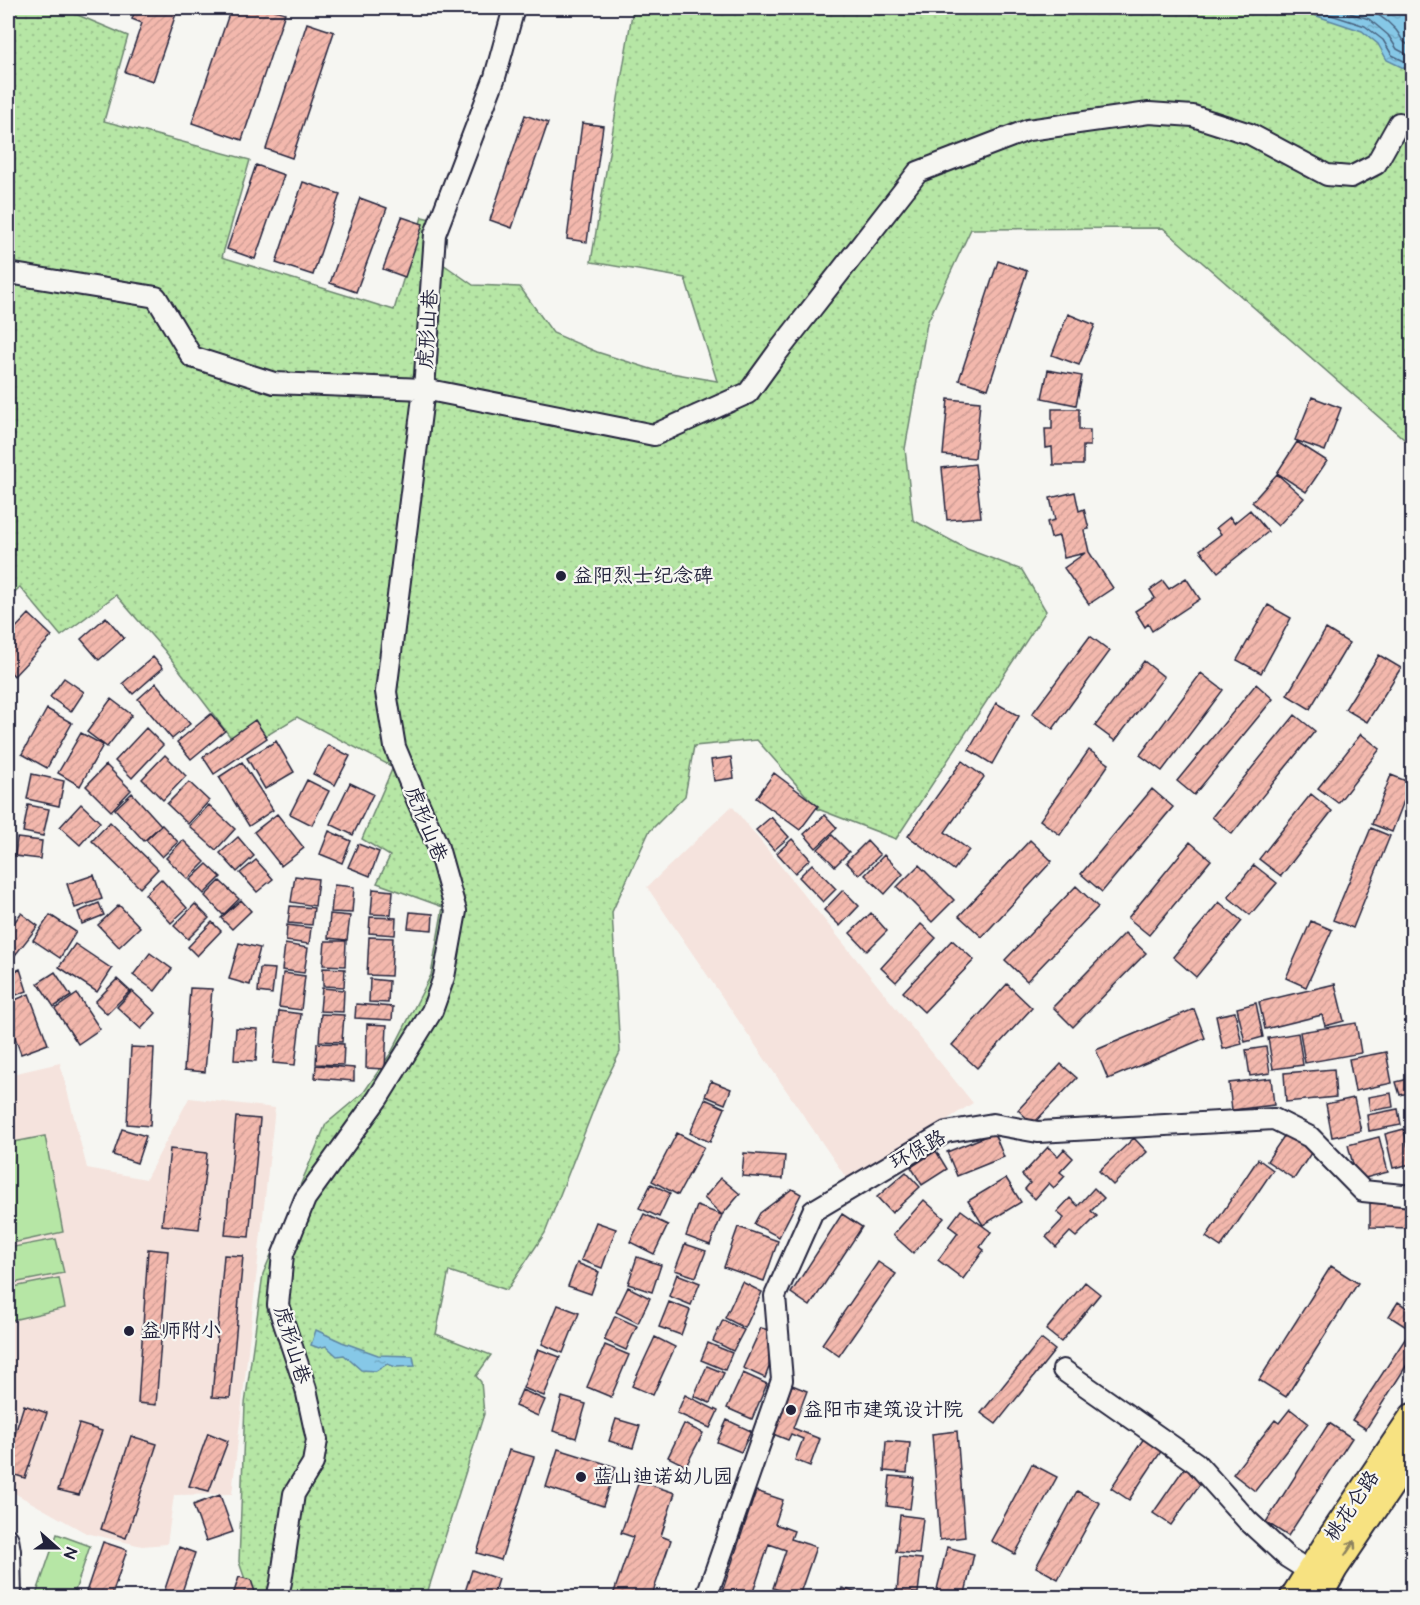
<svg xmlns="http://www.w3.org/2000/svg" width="1420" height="1605" viewBox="0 0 1420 1605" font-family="'Architects Daughter','LXGW WenKai TC',sans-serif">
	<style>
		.built { fill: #f5e3dd }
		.green { fill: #b6e6a5; stroke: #6c8470; stroke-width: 1.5 }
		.park { fill: url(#park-dots); stroke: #6c8470; stroke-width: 1.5 }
		.water { fill: url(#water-ripples); stroke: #5e86a2; stroke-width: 1.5 }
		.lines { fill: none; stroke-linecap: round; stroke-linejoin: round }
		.shore { stroke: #4a6480; stroke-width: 1.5 }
		.building { fill: url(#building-hatch); stroke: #22223b; stroke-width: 1.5 }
		.minor-casing { stroke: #22223b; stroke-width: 24 }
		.major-casing { stroke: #22223b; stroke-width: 28 }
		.minor { stroke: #f6f6f2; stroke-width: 20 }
		.major { stroke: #f7e281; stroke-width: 24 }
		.oneway { stroke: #8c825e }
		.poi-dot { fill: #22223b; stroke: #f6f6f2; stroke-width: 2 }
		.labels { text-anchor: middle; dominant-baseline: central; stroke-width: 4.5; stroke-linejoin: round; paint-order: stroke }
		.street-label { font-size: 20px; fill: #22223b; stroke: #f6f6f2 }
		.poi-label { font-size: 20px; fill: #22223b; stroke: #f6f6f2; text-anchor: start }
	</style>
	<defs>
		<pattern id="park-dots" width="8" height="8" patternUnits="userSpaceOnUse" patternTransform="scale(1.5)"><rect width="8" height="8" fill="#b6e6a5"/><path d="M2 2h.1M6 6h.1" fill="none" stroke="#9cc58f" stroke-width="1.8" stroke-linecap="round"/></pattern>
		<pattern id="water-ripples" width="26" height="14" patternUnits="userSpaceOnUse" patternTransform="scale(1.5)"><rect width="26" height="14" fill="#86c8e7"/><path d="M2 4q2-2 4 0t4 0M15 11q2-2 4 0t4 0" fill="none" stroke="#73acc7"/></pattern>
		<pattern id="building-hatch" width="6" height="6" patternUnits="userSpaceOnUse" patternTransform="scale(1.5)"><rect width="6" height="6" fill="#f3b8ad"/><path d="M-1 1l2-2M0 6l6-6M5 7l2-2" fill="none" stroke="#d09e96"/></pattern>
	</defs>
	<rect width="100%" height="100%" fill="#f6f6f2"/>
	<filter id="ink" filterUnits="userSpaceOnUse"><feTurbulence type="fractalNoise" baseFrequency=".0167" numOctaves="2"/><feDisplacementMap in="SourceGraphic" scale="12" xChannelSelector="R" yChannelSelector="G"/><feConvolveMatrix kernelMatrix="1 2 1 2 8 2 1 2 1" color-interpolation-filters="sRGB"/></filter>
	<g filter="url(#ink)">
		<path class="built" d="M732 806 973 1103 849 1182 647 887Z
			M60 1063 87 1168 146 1179 189 1098 275 1108 232 1494 174 1495 167 1544 142 1546 86 1533 9 1490 8 1484V1075Z"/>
		<path class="green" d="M45 1136 63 1232 8 1244V1143Z
			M56 1239 64 1273 8 1284V1248Z
			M59 1278 65 1308 12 1320 8 1300V1288Z
			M57 1534 90 1546 73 1597H44L36 1595Z"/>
		<path class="park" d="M8 8H61L128 36 104 121 250 160 222 257 394 310 422 217 448 223 443 264 473 285 520 287 553 333 597 352 654 370 717 381 685 278 591 262 633 8H1412V446L1163 228 971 229 927 323 905 449 913 520 967 549 1022 570 1046 611 896 839 818 809 757 740 694 746 685 796 649 832 612 912 620 1052 602 1088 545 1233 507 1290 449 1271 436 1334 491 1355 476 1376 481 1382 484 1414 426 1597H251L239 1562 245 1404 263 1274 326 1124 364 1092 391 1053 431 975 443 907 377 883 390 856 362 839 393 767 297 717 241 751 165 651 116 595 61 636 20 587 8 598Z"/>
		<path class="water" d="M1296 8H1412V72L1387 60 1378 44 1362 31 1302 11Z
			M316 1330 342 1342 378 1355 413 1356 415 1366 396 1367 387 1364 376 1371 361 1370 344 1355 337 1356 326 1346 319 1348 311 1345Z"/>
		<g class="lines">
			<path class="shore" d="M1310 8 1365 26 1383 40 1392 55 1412 65
				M1334 8 1369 19 1388 35 1397 49 1412 57
				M1362 8C1374 11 1387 20 1396 30 1403 39 1400 41 1412 47"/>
		</g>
		<path class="building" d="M147 8H178L153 81 125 72 142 23 132 19 135 11 145 14Z
			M231 8H268L285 13 242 140 192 123Z
			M307 23 334 32 292 158 266 149Z
			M525 115 548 123 512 228 490 220Z
			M582 123 603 126 587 242 567 239Z
			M256 165 284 175 255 259 227 249Z
			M303 182 340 194 313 275 276 263Z
			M360 198 387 208 356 292 330 283Z
			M402 217 423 224 405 277 383 269Z
			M998 261 1027 271 988 389 959 380Z
			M1068 314 1095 325 1079 365 1052 355Z
			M1048 370 1082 376 1076 405 1042 398Z
			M1312 397 1341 408 1325 451 1295 440Z
			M948 399 980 402 975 458 943 455Z
			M1052 409H1079V430H1090V446H1083V465H1053L1052 447 1046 448 1045 429H1052Z
			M1297 442 1327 461 1306 492 1277 473Z
			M975 464 981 517 947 520 942 468Z
			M1277 474 1304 498 1278 526 1252 502Z
			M1075 492 1079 511 1084 509 1089 529 1084 530 1089 552 1113 588 1089 604 1064 568 1085 553 1064 558 1059 536 1051 538 1047 522 1055 520 1050 498Z
			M1250 510 1268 532 1218 572 1200 550 1221 534 1216 528 1230 517 1234 523Z
			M1186 578 1200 599 1152 631 1148 624 1145 627 1135 611 1155 598 1150 590 1163 581 1169 589Z
			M1268 605 1291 618 1261 673 1237 660Z
			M29 614 52 636 14 676 8 669V636Z
			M106 617 124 638 99 660 81 639Z
			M1326 629 1349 643 1310 709 1287 695Z
			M1090 636 1110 651 1053 729 1032 714Z
			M1379 655 1401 668 1367 722 1345 709Z
			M153 657 163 668 133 694 123 683Z
			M1144 661 1164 677 1115 741 1095 726Z
			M1201 673 1223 690 1162 771 1140 755Z
			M64 678 84 692 71 712 50 697Z
			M156 683 190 724 172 739 138 699Z
			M1256 684 1273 699 1194 795 1177 781Z
			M111 699 132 715 107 747 87 732Z
			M996 703 1019 716 992 764 969 750Z
			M47 709 72 723 47 768 22 754Z
			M211 714 225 731 191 759 177 742Z
			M1295 715 1315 731 1232 834 1212 817Z
			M255 720 267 738 214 774 203 757Z
			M146 728 163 745 132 778 115 761Z
			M81 733 103 745 80 786 58 773Z
			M1361 734 1380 749 1338 803 1318 788Z
			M276 741 294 772 265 789 247 758Z
			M328 745 350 756 335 785 313 774Z
			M1089 750 1109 764 1060 835 1040 820Z
			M165 755 186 776 163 800 142 779Z
			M731 757 734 778 714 781 711 760Z
			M962 761 984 777 945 832 969 850 954 870 908 836Z
			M242 762 273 810 249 826 219 777Z
			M106 765 131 790 111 811 86 786Z
			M774 773 818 806 800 830 756 798Z
			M32 774 64 781 59 806 27 799Z
			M1391 775 1411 783 1392 832 1372 824Z
			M307 780 329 791 312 825 290 814Z
			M189 782 209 801 188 824 167 804Z
			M350 783 373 794 353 835 330 824Z
			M1152 789 1173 807 1102 892 1081 874Z
			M132 793 161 825 144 841 115 809Z
			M1311 794 1332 811 1281 876 1259 859Z
			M81 804 100 822 80 845 60 827Z
			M28 805 49 809 43 836 23 832Z
			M209 805 235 829 216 850 189 826Z
			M277 814 304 848 281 866 254 832Z
			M825 815 837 828 816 848 804 834Z
			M771 817 789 837 774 850 756 830Z
			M110 822 158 869 140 888 92 841Z
			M162 825 178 842 162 857 146 840Z
			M1371 828 1390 836 1353 928 1333 920Z
			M329 831 351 841 342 863 320 854Z
			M832 835 849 852 835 866 818 849Z
			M238 837 254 856 237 872 220 853Z
			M17 838 42 841 40 859 15 856Z
			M792 839 810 859 795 873 777 853Z
			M183 840 205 862 188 879 166 858Z
			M1030 840 1052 861 982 937 959 916Z
			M867 841 880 855 859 875 846 862Z
			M1190 842 1211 860 1149 935 1128 918Z
			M358 844 379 852 370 876 348 867Z
			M884 855 903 874 885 894 865 875Z
			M256 860 273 879 257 892 240 873Z
			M207 864 221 877 204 894 190 880Z
			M812 864 836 889 823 902 799 877Z
			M919 865 954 900 932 922 897 887Z
			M1254 865 1277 883 1250 915 1228 897Z
			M94 875 102 899 75 908 67 884Z
			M295 876 318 879 315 906 291 902Z
			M161 879 187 908 171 923 145 894Z
			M220 881 239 899 223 915 205 896Z
			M334 885 354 887 352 913 331 912Z
			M1076 886 1098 907 1027 981 1005 960Z
			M373 889 393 891 391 915 371 914Z
			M843 890 859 906 840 926 824 910Z
			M241 900 251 911 232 929 221 918Z
			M1219 902 1242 921 1196 977 1173 957Z
			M99 903 104 915 82 924 78 912Z
			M195 904 209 918 188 939 174 926Z
			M119 905 140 927 119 947 98 925Z
			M290 906 314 908 312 925 288 923Z
			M410 912 433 914 432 930 408 928Z
			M21 913 38 926 12 959 8 956V931Z
			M871 913 887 931 867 951 850 933Z
			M330 914 350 916 347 940 328 938Z
			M50 915 76 932 60 958 33 940Z
			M370 917 396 918 395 935 369 933Z
			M1311 921 1332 930 1306 987 1286 978Z
			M212 922 221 931 197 956 188 947Z
			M921 924 936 938 896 982 881 968Z
			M287 925 311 928 309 944 286 941Z
			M1125 933 1146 953 1073 1027 1053 1007Z
			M369 937 393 938 391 976 367 975Z
			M952 940 974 960 924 1012 903 992Z
			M325 941H346L345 966 323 965Z
			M239 943 260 948 250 985 229 979Z
			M75 944 112 969 97 992 59 967Z
			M285 944 308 948 304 973 282 970Z
			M150 953 172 969 155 991 133 975Z
			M260 968 275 969 272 994 258 992Z
			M323 968 345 969 344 987 323 986Z
			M20 969 27 991 8 998V974Z
			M55 972 71 996 54 1007 38 983Z
			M283 973 305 976 301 1010 279 1007Z
			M117 979 130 991 107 1014 95 1002Z
			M370 979 389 981 388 1003 369 1002Z
			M1007 984 1032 1008 977 1068 952 1045Z
			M1335 984 1344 1021 1325 1026 1322 1015 1265 1029 1259 1002Z
			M190 988 212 989 205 1072 184 1070Z
			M322 988 344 990 343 1012 320 1011Z
			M132 991 156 1013 141 1029 117 1007Z
			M29 994 48 1044 21 1054 8 1018V1003Z
			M77 994 100 1029 78 1044 55 1009Z
			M1256 1003 1263 1037 1245 1042 1237 1008Z
			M356 1004 393 1007 392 1020 355 1018Z
			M1194 1009 1205 1038 1108 1079 1096 1050Z
			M279 1011 301 1014 295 1065 273 1063Z
			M1235 1012 1242 1044 1223 1049 1216 1016Z
			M321 1014 344 1015 342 1042 319 1041Z
			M1356 1023 1361 1053 1305 1063 1300 1032Z
			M367 1024 387 1025 385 1069 366 1068Z
			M236 1028 258 1029 256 1061 234 1060Z
			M1298 1033 1303 1065 1273 1069 1268 1038Z
			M317 1043 344 1044 343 1065 316 1064Z
			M131 1047 154 1048 150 1126 127 1124Z
			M1266 1047 1270 1073 1250 1076 1246 1050Z
			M1386 1052 1392 1083 1355 1091 1349 1059Z
			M1061 1064 1077 1078 1033 1124 1018 1110Z
			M316 1065 354 1068V1081L315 1078Z
			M1334 1069 1336 1097 1286 1102 1284 1073Z
			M1271 1078 1274 1105 1232 1110 1229 1083Z
			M1412 1078V1092L1400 1095 1396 1082Z
			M711 1081 731 1089 725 1104 705 1096Z
			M1391 1093 1393 1107 1370 1111 1368 1097Z
			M1354 1098 1361 1131 1332 1137 1326 1104Z
			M705 1099 725 1108 710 1142 690 1133Z
			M1398 1109 1401 1125 1369 1131 1367 1115Z
			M236 1117 260 1119 249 1237 225 1235Z
			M122 1129 146 1136 137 1163 113 1155Z
			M1404 1129 1411 1164 1393 1168 1385 1134Z
			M677 1133 704 1147 678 1195 652 1181Z
			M994 1133 1004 1157 957 1176 947 1152Z
			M1286 1133 1313 1150 1294 1179 1267 1161Z
			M1379 1137 1388 1172 1357 1180 1348 1145Z
			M1134 1138 1147 1152 1113 1185 1099 1171Z
			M1048 1147 1058 1156 1064 1149 1073 1158 1060 1172 1065 1176 1054 1188 1049 1183 1035 1199 1025 1189 1030 1183 1022 1175Z
			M170 1149 207 1153 199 1229 162 1225Z
			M936 1151 947 1169 922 1185 911 1167Z
			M744 1153 785 1156 783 1179 742 1176Z
			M1258 1159 1273 1170 1221 1247 1206 1237Z
			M906 1172 920 1187 892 1213 877 1197Z
			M721 1178 740 1194 722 1215 704 1198Z
			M1006 1178 1021 1202 983 1225 968 1201Z
			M651 1184 670 1193 659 1217 639 1208Z
			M1094 1188 1104 1198 1091 1211 1097 1216 1076 1237 1070 1232 1056 1247 1046 1237 1064 1218 1057 1212 1070 1198 1078 1206Z
			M792 1189 801 1194 779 1237 754 1224 760 1213Z
			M924 1200 944 1218 913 1253 893 1235Z
			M1370 1200 1412 1201V1228L1370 1227Z
			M697 1206 722 1215 710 1245 686 1236Z
			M961 1210 991 1232 980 1247 984 1250 963 1279 938 1260 958 1233 949 1226Z
			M644 1214 668 1225 654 1254 630 1242Z
			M842 1214 862 1227 810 1306 791 1293Z
			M596 1222 616 1229 602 1268 581 1260Z
			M738 1227 778 1241 764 1281 724 1267Z
			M685 1244 706 1251 696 1277 675 1270Z
			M148 1249 168 1251 156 1405 138 1403Z
			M224 1255 243 1256 230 1398 212 1397Z
			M637 1257 661 1265 652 1292 628 1284Z
			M878 1262 896 1274 839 1356 822 1344Z
			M577 1263 599 1272 591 1294 568 1286Z
			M1331 1266 1358 1283 1286 1397 1259 1380Z
			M677 1274 700 1283 691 1305 669 1296Z
			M742 1282 762 1292 745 1328 725 1318Z
			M1085 1282 1100 1294 1061 1342 1046 1330Z
			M628 1287 650 1298 638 1323 616 1312Z
			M669 1302 690 1310 681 1335 659 1327Z
			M1398 1302 1412 1311V1357L1366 1429 1352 1420 1411 1330 1389 1316Z
			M558 1305 579 1313 563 1353 542 1344Z
			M615 1316 637 1326 626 1350 604 1340Z
			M723 1320 744 1330 733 1351 713 1341Z
			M761 1328 769 1330V1367L765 1378 743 1368Z
			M655 1337 675 1347 653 1395 632 1386Z
			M1041 1339 1055 1350 996 1424 981 1413Z
			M708 1343 732 1353 725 1370 701 1360Z
			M605 1345 629 1355 611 1397 587 1387Z
			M538 1349 560 1357 544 1396 523 1388Z
			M707 1366 724 1373 710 1403 694 1396Z
			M743 1373 767 1384 752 1419 727 1408Z
			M792 1385 807 1391 793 1428 820 1439 810 1466 795 1460 803 1439 791 1434 788 1440 773 1434Z
			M522 1390 545 1400 538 1416 515 1406Z
			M685 1395 718 1411 710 1428 677 1413Z
			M562 1397 586 1404 576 1438 553 1431Z
			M24 1405 47 1413 25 1478 12 1474 16 1461 8 1456Z
			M1290 1409 1308 1423 1255 1491 1233 1474 1275 1420 1279 1423Z
			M616 1419 640 1426 633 1448 609 1441Z
			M727 1420 751 1431 741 1452 717 1442Z
			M1329 1423 1352 1438 1288 1536 1266 1522Z
			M79 1424 102 1431 79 1495 58 1490Z
			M684 1424 703 1433 686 1466 668 1457Z
			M957 1431 965 1537 940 1540 932 1434Z
			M208 1433 228 1441 209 1491 189 1486Z
			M131 1436 157 1444 126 1538 101 1529Z
			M1144 1438 1162 1450 1129 1500 1111 1488Z
			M886 1441 910 1443 907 1473 884 1471Z
			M558 1449 616 1467 603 1506 546 1487Z
			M509 1450 534 1457 501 1560 477 1553Z
			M1032 1464 1057 1477 1015 1554 991 1541Z
			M1187 1464 1205 1477 1171 1525 1153 1513Z
			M890 1476 914 1478 910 1509 887 1506Z
			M639 1481 675 1493 661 1536 671 1540 651 1598H612L633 1537 621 1533Z
			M756 1491 783 1500 775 1524 794 1531 791 1539 816 1547 799 1596 773 1588 786 1550 769 1544 751 1598H740L722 1592Z
			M1077 1491 1100 1503 1058 1579 1036 1567Z
			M220 1495 233 1532 206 1541 193 1505Z
			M900 1515 923 1518 919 1554 896 1552Z
			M103 1542 127 1550 111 1598H84Z
			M179 1547 195 1553 180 1598H162Z
			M947 1547 974 1554 964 1598H935Z
			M900 1557 922 1559 918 1593 897 1592Z
			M472 1570 498 1579 492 1598H463Z
			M239 1577 251 1580 257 1598H232Z
			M842 1588 863 1595 862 1598H839Z"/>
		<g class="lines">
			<defs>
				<path id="minor" d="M8 273 156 297 192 357 274 383 424 389 654 435 748 393 777 353 918 172 1028 130 1149 113 1193 116 1250 134 1327 175 1351 177 1376 164 1399 123
					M1063 1370 1196 1463 1247 1520 1287 1557 1309 1571
					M8 1539 10 1551 11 1598
					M277 1598 281 1582 294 1494 313 1463 317 1440 306 1389 278 1305 283 1254 305 1199 378 1098 432 1011 444 977 456 911 437 844 417 800 395 747 386 692 424 389 435 234 495 77 514 8
					M706 1598 782 1380 775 1296 813 1211 946 1132 993 1124 1038 1132 1274 1119 1310 1137 1363 1191 1412 1196"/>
				<path id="major" d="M1292 1598 1331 1536 1412 1416
					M1319 1598 1335 1569 1412 1455"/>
			</defs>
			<use href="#minor" class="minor-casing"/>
			<use href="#major" class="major-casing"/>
			<use href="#minor" class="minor"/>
			<use href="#major" class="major"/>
		</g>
		<defs><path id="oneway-shaft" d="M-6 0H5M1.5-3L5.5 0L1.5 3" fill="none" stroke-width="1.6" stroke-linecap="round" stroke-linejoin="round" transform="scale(1.5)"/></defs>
		<use class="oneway" href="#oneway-shaft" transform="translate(1350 1548) rotate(-56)"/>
	</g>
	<g class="poi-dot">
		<circle cx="561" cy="576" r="6"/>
		<circle cx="129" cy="1331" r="6"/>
		<circle cx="791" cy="1410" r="6"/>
		<circle cx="581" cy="1477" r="6"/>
	</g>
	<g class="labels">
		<g class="street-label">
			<text transform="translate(428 329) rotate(-86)">虎形山巷</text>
			<text transform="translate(426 824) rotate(68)">虎形山巷</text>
			<text transform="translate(918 1150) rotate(-29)">环保路</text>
			<text transform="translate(292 1345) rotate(73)">虎形山巷</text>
			<text transform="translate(1352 1506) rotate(-56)">桃花仑路</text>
		</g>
		<g class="poi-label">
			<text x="573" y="576">益阳烈士纪念碑</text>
			<text x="141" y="1331">益师附小</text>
			<text x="803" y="1410">益阳市建筑设计院</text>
			<text x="593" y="1477">蓝山迪诺幼儿园</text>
		</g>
	</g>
	<rect width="1420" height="1605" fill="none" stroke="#f6f6f2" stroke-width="30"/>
	<rect x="15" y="15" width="1390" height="1575" fill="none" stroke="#22223b" stroke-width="2" filter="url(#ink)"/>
	<g transform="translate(57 1548) rotate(111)" stroke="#f6f6f2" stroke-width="4.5" paint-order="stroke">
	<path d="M0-4.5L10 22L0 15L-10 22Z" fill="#22223b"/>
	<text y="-9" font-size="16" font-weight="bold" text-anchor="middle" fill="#22223b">N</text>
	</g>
</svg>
